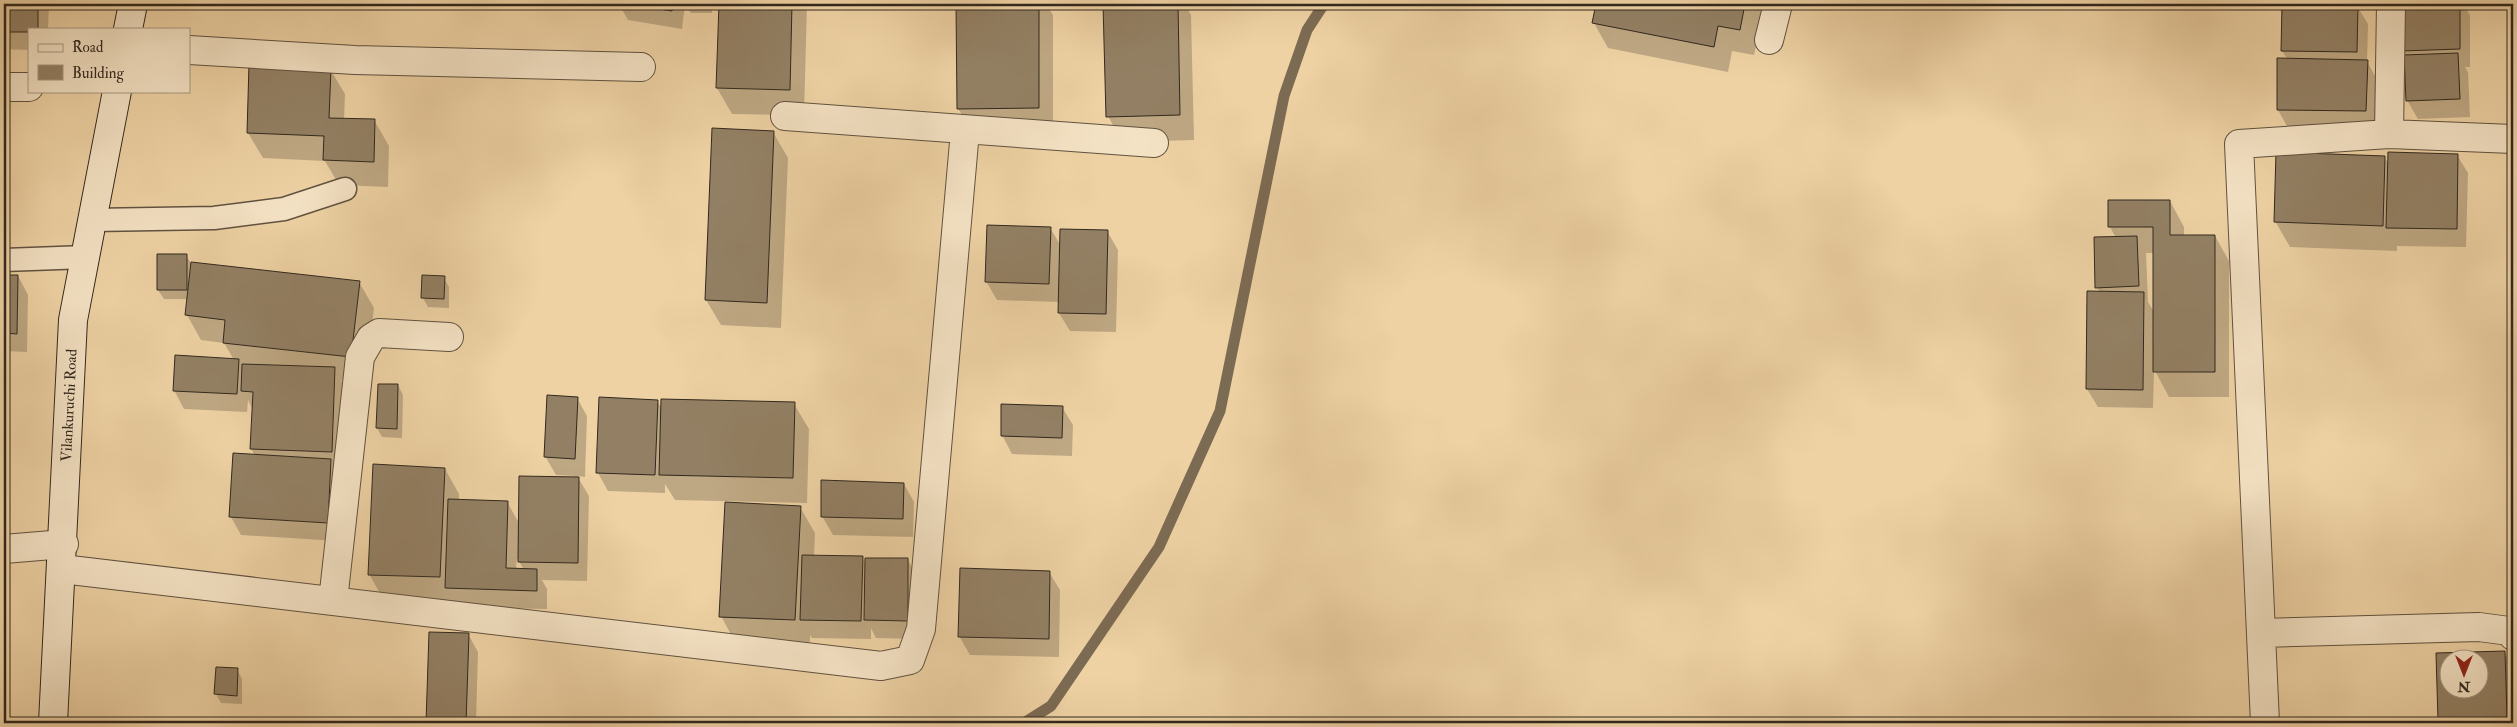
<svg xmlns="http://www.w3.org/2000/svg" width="2517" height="727" viewBox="0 0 2517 727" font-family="'IM FELL Double Pica',serif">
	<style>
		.shadow { fill: #0003; fill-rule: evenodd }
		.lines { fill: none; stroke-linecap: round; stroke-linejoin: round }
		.stream { stroke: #7c6b53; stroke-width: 11 }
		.building { fill: #938064; stroke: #31281e; fill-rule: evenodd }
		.lane-casing { stroke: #605240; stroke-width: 25 }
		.street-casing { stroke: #605240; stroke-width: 30 }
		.secondary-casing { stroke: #31281e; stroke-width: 30 }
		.lane { stroke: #f4e2c4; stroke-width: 22 }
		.street { stroke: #f4e2c4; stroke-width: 28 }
		.secondary { stroke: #f4e2c4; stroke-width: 28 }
		.labels { text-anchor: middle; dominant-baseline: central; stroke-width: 4.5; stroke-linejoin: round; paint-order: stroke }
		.street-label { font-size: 15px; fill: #31281e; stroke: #f4e2c4 }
	</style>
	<rect width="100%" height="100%" fill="#eed2a4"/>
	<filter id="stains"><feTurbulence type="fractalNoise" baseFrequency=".004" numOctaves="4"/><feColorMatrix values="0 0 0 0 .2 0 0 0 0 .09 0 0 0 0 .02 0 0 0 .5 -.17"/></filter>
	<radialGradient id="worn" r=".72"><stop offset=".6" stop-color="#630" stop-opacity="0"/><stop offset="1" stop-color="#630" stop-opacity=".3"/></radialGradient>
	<path class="shadow" d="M4 4H49L48 29H29V50L4 49Z
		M528 4H590L589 10 531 8Z
		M619 4H712V13H691L685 4 682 29 628 20Z
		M720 4H807L804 115 732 114 717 88Z
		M957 4H1046L1053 15V133L973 134 958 108Z
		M1105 4H1185L1191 15 1194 140 1122 142 1108 116Z
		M1598 4H1765L1754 55 1732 51 1728 72 1608 48 1594 23Z
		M2401 4H2463L2470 15V67H2465L2468 72 2470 117 2418 119 2407 100 2406 56 2402 50Z
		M2357 6 2368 24 2367 62 2377 79 2376 129 2288 128 2278 110 2288 60 2282 51Z
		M330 69 345 94 344 120H374L389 146 388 187 339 185 325 161 263 158 248 133Z
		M773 132 788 158 781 328 721 325 706 300Z
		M2457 155 2468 173 2466 247 2397 246V251L2290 247 2275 221 2384 157 2389 164Z
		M2109 201H2170L2184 227V236H2215L2229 261V397H2169L2154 369 2153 408 2098 407 2087 389 2088 293H2100L2097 287 2116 238 2110 227ZM2146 253H2154V312L2148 302Z
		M1050 228 1061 246 1107 231 1118 250 1116 332 1070 331 1059 313V302L997 300 986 281Z
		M186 256 191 263 359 282 374 308 365 382 341 380 349 394 338 541 241 535 231 517 255 456 251 448 253 410 248 400 247 412 184 409 174 390 234 360 224 343 201 340 187 315 188 299H164L158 290Z
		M4 276H18L28 295 27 352 4 351Z
		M444 278 449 287V308L428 307 423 298Z
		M398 385 403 395 402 438 382 437 377 428Z
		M577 398 587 416 585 477 577 476 589 496 587 581 542 580 547 589V609L457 607 384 600 369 574 445 469 459 494V501L507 502 519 523 575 478V476L556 475 545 456ZM517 558 524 570 516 569Z
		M657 401 662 409 794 404 809 429 807 503 675 500 665 484V493L608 491 598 473Z
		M1062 407 1073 425 1072 456 1012 454 1002 435Z
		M904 484 914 502 913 537 833 535 822 516Z
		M800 507 815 533 814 556 862 557 866 565 908 560 918 578V639L876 638 871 628V639L812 638 810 635V645L735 642 721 616Z
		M1049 572 1060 590 1059 657 970 655 959 636Z
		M430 633 468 634 478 652 476 723H427Z
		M2504 652 2513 668V723H2441L2439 719 2437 654ZM2450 660H2480V690H2450Z
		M237 669 242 679V704L221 703 216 694Z"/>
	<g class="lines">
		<path class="stream" d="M1024 723 1051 706 1159 547 1220 411 1284 96 1307 30 1324 4"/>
	</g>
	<path class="building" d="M4 4H38V29H29V32H4Z
		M626 4H673L672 11Z
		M719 4H792L790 90 716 88Z
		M956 4H1039V108L957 109Z
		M1103 4H1178L1180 115 1106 117Z
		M1596 4H1745L1740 30 1718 26 1714 47 1592 23Z
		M2282 4 2358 5 2357 52 2281 51Z
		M2400 4H2460V49L2401 51Z
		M2458 53 2460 99 2406 101 2404 55Z
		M2277 58 2368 60 2366 111 2277 110Z
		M249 64 331 68 329 118 375 119 374 162 323 160 324 136 247 133Z
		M712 128 774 131 767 303 705 300Z
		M2276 152 2385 156 2383 226 2274 222Z
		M2388 152 2458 154 2457 229 2386 228Z
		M2108 200H2170V235H2215V372H2153V227H2108Z
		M987 225 1051 227 1049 284 985 282Z
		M1060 229 1108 230 1106 314 1058 313Z
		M2137 236 2139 286 2095 288 2094 237Z
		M157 254H187V290H157Z
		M191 262 360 281 351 357 223 343 225 320 185 315Z
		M4 275H18L17 334 4 333Z
		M422 275 445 276 444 299 421 298Z
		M2087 291 2144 292 2143 390 2086 389Z
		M175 355 239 359 237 394 173 391Z
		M242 364 335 367 332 452 250 449 253 392 241 391Z
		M378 384H398L397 429 376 428Z
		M547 395 578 397 575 459 544 457Z
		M599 397 658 400 655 475 596 473Z
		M661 399 795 402 793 478 659 475Z
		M1001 404 1063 406 1062 438 1001 436Z
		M233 453 331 459 328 523 229 517Z
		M373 464 445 468 440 577 368 575Z
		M519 476 579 477 578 563 518 562Z
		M821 480 904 483 903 519 821 517Z
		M448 499 508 501 506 568 537 569V591L445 588Z
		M725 502 801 506 795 620 719 617Z
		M802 555 863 556 861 621 800 620Z
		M865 558H908V621L864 620Z
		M960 568 1050 571 1049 639 958 637Z
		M429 632 469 633 466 723H426Z
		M2505 651 2507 718 2438 720 2436 653ZM2450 660H2480V690H2450Z
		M216 667 238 668 237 696 214 694Z"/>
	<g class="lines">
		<defs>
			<path id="lane" d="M93 220 214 218 284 209 345 189
				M4 260 86 257"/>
			<path id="street" d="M1769 40 1778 4
				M189 50 355 60 641 67
				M4 87H29
				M785 116 1154 143
				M2389 134 2513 139
				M4 549 64 544
				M62 569 881 666 910 660 921 629 965 131
				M333 601 360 357 371 338 379 333 449 337
				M2261 633 2479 627 2509 631 2513 636
				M2265 723 2239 144 2389 134 2391 4"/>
			<g id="secondary">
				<path d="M128 29 133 4"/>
				<path id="s1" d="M53 723 73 320 117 91"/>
			</g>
		</defs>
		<use href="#lane" class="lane-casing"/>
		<use href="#street" class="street-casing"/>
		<use href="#secondary" class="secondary-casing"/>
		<use href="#lane" class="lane"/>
		<use href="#street" class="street"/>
		<use href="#secondary" class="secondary"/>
	</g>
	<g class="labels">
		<g class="street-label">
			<text stroke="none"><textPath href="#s1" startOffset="318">Vilankuruchi Road</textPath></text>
		</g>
	</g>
	<rect width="2517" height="727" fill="none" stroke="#eed2a4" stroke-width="20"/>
	<rect x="5" y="5" width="2507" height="717" fill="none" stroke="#31281e" stroke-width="2.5"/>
	<rect x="10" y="10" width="2497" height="707" fill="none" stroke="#31281e"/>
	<rect x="28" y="28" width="162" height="65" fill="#f4e2c4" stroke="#a69882"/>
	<rect x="38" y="44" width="25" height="8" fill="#f4e2c4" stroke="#a69882"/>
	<text x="72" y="52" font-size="15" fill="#31281e">Road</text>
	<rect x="38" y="65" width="25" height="15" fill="#938064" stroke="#a69882"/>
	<text x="72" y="78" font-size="15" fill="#31281e">Building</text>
	<g transform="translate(2464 674) rotate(180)"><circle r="24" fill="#f4e2c4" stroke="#a69882"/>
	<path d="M0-4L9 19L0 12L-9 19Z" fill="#8f2418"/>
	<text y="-8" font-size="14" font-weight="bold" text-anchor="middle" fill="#31281e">N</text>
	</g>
	<rect width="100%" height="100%" filter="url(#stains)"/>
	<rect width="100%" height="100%" fill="url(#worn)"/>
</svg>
